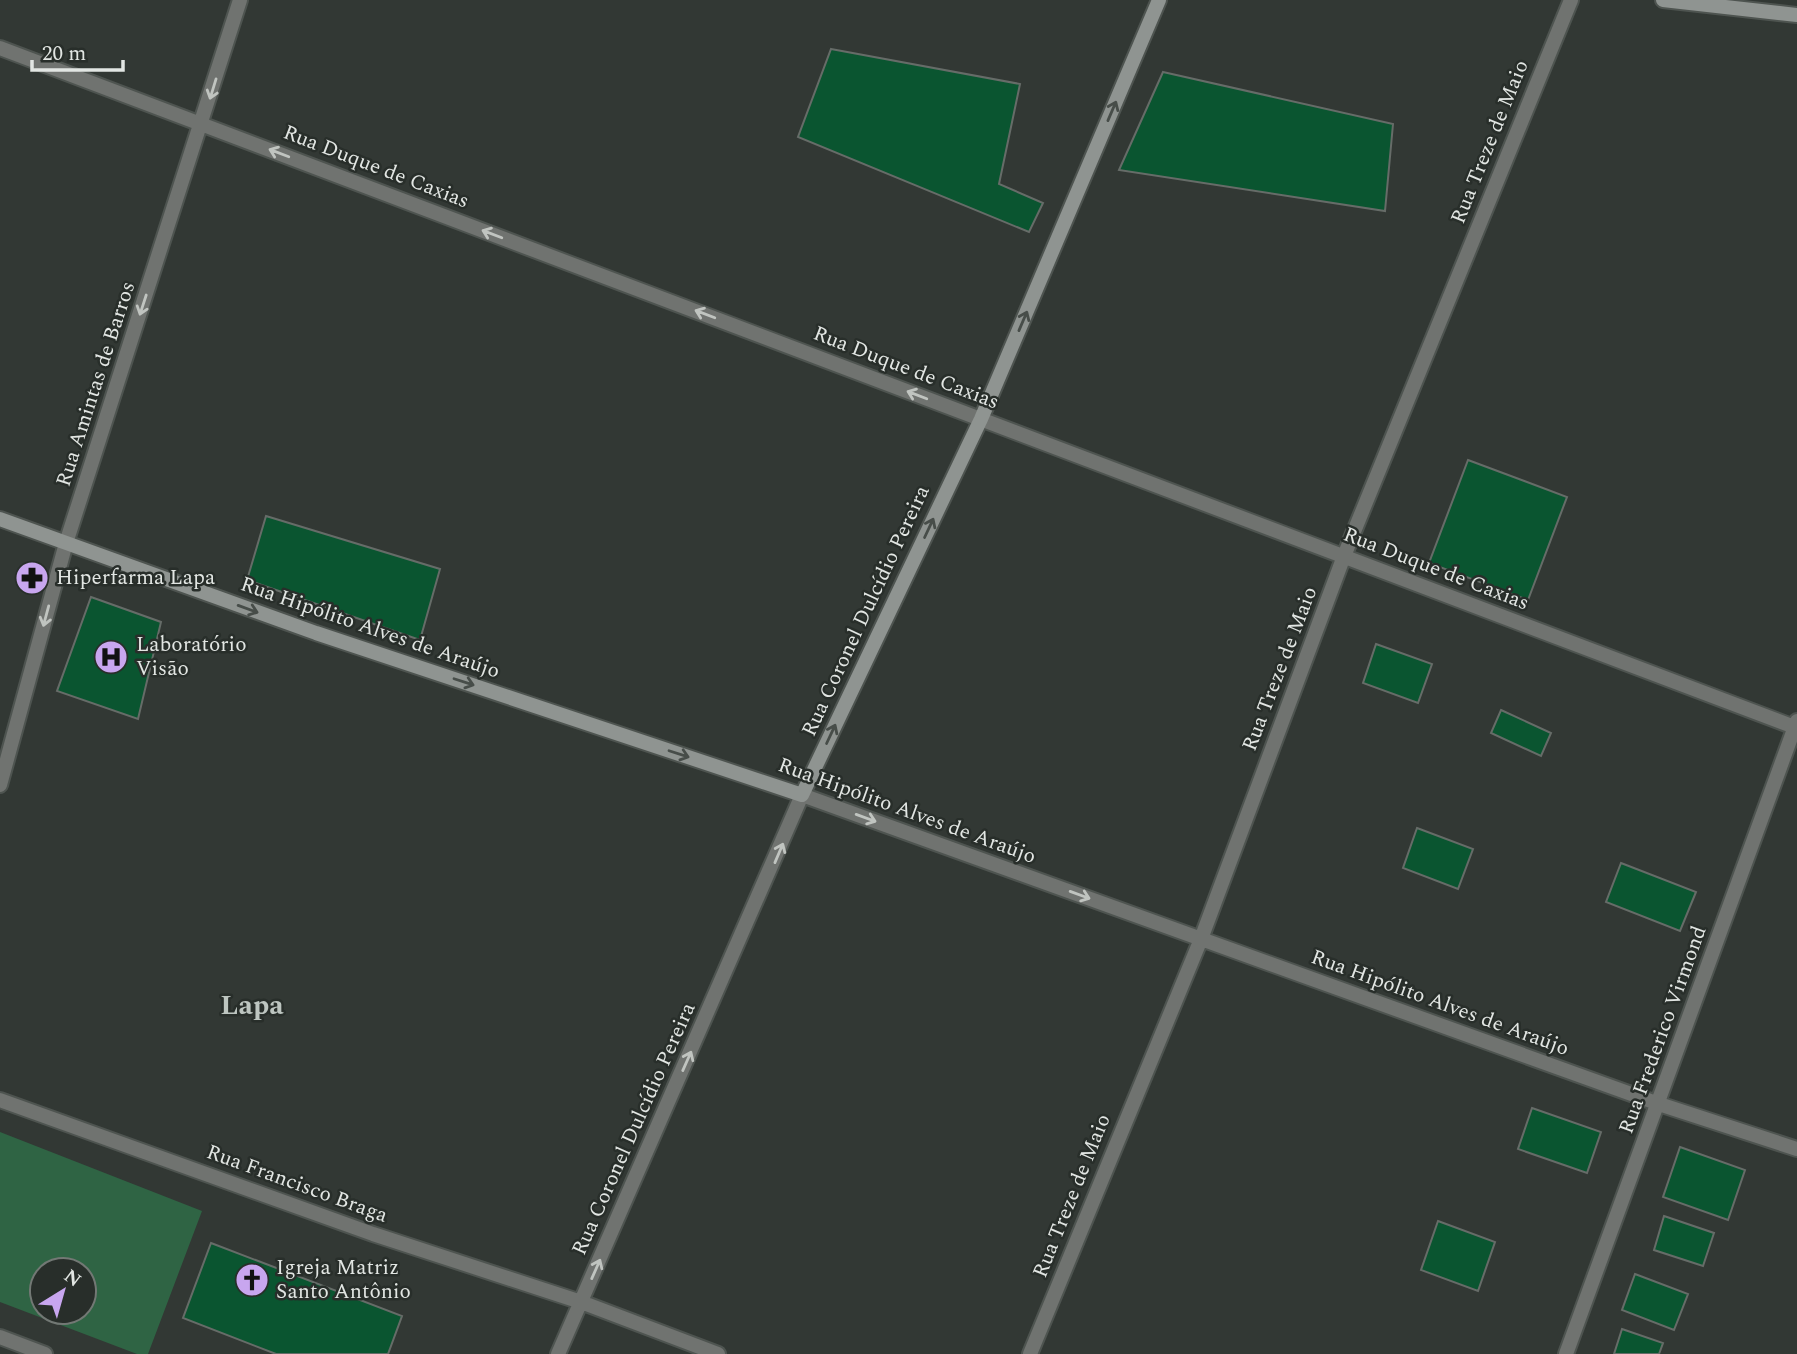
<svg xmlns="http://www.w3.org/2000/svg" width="1797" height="1354" viewBox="0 0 1797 1354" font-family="Spectral,serif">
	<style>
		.green { fill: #2f6444; fill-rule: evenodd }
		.building { fill: #0a5530; stroke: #666c68; stroke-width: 2 }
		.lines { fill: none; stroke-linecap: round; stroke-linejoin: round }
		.street-casing { stroke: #4e5450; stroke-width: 18 }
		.secondary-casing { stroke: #4e5450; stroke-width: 18 }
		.street { stroke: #707370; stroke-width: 14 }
		.secondary { stroke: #8f9491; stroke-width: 14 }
		.oneway { stroke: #c0c4c0 }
		.oneway2 { stroke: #474d49 }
		.labels { text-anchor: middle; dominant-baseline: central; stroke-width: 5; stroke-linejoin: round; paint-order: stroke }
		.street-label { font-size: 21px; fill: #e2e6e3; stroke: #282e2a }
		.poi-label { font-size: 21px; fill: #e2e6e3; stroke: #282e2a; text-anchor: start }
		.district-label { font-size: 28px; font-weight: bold; fill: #bdc5c0; stroke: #282e2a }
	</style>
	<rect width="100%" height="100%" fill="#323834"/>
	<path class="green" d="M0 1132 202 1211 148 1354H137L0 1302ZM42 1270H84V1312H42Z"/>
	<path class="building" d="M831 49 1020 84 999 184 1043 203 1029 232 798 137Z
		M1163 72 1393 124 1385 211 1119 170Z
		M1468 460 1567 497 1528 600 1429 563Z
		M266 516 440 569 420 640 247 580Z
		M91 597 161 622 138 719 57 691Z
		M1376 644 1432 664 1418 703 1363 683Z
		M1501 710 1551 733 1541 756 1491 733Z
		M1417 828 1473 849 1458 889 1403 868Z
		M1621 863 1696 892 1680 931 1606 902Z
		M1532 1108 1601 1132 1587 1173 1518 1149Z
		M1680 1147 1745 1170 1728 1220 1663 1197Z
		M1664 1216 1714 1233 1703 1266 1654 1250Z
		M1438 1221 1495 1242 1478 1291 1421 1270Z
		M211 1243 402 1316 388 1354H276L183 1318Z
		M1635 1274 1688 1294 1674 1330 1622 1310Z
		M1622 1329 1663 1343 1659 1354H1614Z"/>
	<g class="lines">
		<defs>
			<path id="street" d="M0 48 1797 728
				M0 785 66 543 240 0
				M0 1100 373 1234 581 1302 718 1354
				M0 1337 45 1354
				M558 1354 802 795 1659 1104 1797 1149
				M1030 1354 1201 939 1344 556 1571 0
				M1566 1354 1797 721"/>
			<path id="secondary" d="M1663 0 1797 15
				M0 519 316 633 802 795 981 419 1159 0"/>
		</defs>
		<use href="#street" class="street-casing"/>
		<use href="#secondary" class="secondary-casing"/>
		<use href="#street" class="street"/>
		<use href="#secondary" class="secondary"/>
	</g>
	<defs><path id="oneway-shaft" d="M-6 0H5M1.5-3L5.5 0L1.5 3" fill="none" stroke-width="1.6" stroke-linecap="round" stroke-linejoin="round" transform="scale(1.75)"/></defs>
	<g class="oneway">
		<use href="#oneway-shaft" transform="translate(213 89) rotate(107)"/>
		<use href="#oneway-shaft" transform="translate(279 153) rotate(-159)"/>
		<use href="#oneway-shaft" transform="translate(492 234) rotate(-159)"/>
		<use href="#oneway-shaft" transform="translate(143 305) rotate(108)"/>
		<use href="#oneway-shaft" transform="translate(705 314) rotate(-159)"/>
		<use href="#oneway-shaft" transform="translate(917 395) rotate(-159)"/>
		<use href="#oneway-shaft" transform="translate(46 616) rotate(105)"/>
		<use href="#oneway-shaft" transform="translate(866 818) rotate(20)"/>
		<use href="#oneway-shaft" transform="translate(779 853) rotate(-67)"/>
		<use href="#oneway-shaft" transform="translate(1080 895) rotate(20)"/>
		<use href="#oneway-shaft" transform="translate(687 1061) rotate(-66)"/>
		<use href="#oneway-shaft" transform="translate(596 1269) rotate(-66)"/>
	</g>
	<g class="oneway2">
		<use href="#oneway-shaft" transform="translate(1112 111) rotate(-67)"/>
		<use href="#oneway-shaft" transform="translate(1023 321) rotate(-67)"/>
		<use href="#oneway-shaft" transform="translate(929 528) rotate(-65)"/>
		<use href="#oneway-shaft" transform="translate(248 609) rotate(20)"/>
		<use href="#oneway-shaft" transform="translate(464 682) rotate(18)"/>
		<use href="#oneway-shaft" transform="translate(831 734) rotate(-65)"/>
		<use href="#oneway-shaft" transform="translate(679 754) rotate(18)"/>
	</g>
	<defs>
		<symbol id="pharmacy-disc" viewBox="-11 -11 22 22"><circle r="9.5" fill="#c8a6ef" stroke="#282e2a"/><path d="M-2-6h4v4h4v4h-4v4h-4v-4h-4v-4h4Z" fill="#111"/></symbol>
		<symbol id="hospital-disc" viewBox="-11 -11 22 22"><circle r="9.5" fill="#c8a6ef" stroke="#282e2a"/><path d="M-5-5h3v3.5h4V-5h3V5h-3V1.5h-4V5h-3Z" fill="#111"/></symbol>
		<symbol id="church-disc" viewBox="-11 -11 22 22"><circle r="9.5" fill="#c8a6ef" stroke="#282e2a"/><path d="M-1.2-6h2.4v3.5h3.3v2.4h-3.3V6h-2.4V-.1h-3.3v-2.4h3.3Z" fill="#111"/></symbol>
	</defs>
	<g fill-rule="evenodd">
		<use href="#pharmacy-disc" x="13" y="559" width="38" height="38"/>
		<use href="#hospital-disc" x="92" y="638" width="38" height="38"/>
		<use href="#church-disc" x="233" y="1261" width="38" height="38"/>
	</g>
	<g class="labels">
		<g class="street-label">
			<text transform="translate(1490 142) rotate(-68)">Rua Treze de Maio</text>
			<text transform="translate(376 167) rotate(21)">Rua Duque de Caxias</text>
			<text transform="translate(906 368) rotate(21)">Rua Duque de Caxias</text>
			<text transform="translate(96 384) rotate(-72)">Rua Amintas de Barros</text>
			<text transform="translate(1436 569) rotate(21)">Rua Duque de Caxias</text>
			<text transform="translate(866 611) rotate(-65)">Rua Coronel Dulcídio Pereira</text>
			<text transform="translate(370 628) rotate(19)">Rua Hipólito Alves de Araújo</text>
			<text transform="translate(1280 669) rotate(-69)">Rua Treze de Maio</text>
			<text transform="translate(907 811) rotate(20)">Rua Hipólito Alves de Araújo</text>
			<text transform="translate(1440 1003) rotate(20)">Rua Hipólito Alves de Araújo</text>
			<text transform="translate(1663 1030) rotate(-70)">Rua Frederico Virmond</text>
			<text transform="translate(634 1129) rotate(-66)">Rua Coronel Dulcídio Pereira</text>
			<text transform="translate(297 1184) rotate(20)">Rua Francisco Braga</text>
			<text transform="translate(1072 1196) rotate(-68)">Rua Treze de Maio</text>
		</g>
		<g class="poi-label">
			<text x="56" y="578">Hiperfarma Lapa</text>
			<text x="136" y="645">Laboratório<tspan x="136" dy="24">Visão</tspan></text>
			<text x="276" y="1268">Igreja Matriz<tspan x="276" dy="24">Santo Antônio</tspan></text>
		</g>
		<g class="district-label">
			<text x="252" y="1005">Lapa</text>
		</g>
	</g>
	<g transform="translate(63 1291) rotate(37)"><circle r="33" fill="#282e2a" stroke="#727874" stroke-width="2"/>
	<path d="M0-5L12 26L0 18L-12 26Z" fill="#c8a6ef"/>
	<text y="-10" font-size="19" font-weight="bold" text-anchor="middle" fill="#e2e6e3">N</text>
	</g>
	<path d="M32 60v10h91v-10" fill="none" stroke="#e2e6e3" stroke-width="3.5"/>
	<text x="42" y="60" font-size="21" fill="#e2e6e3" stroke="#282e2a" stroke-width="5" paint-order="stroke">20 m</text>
</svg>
